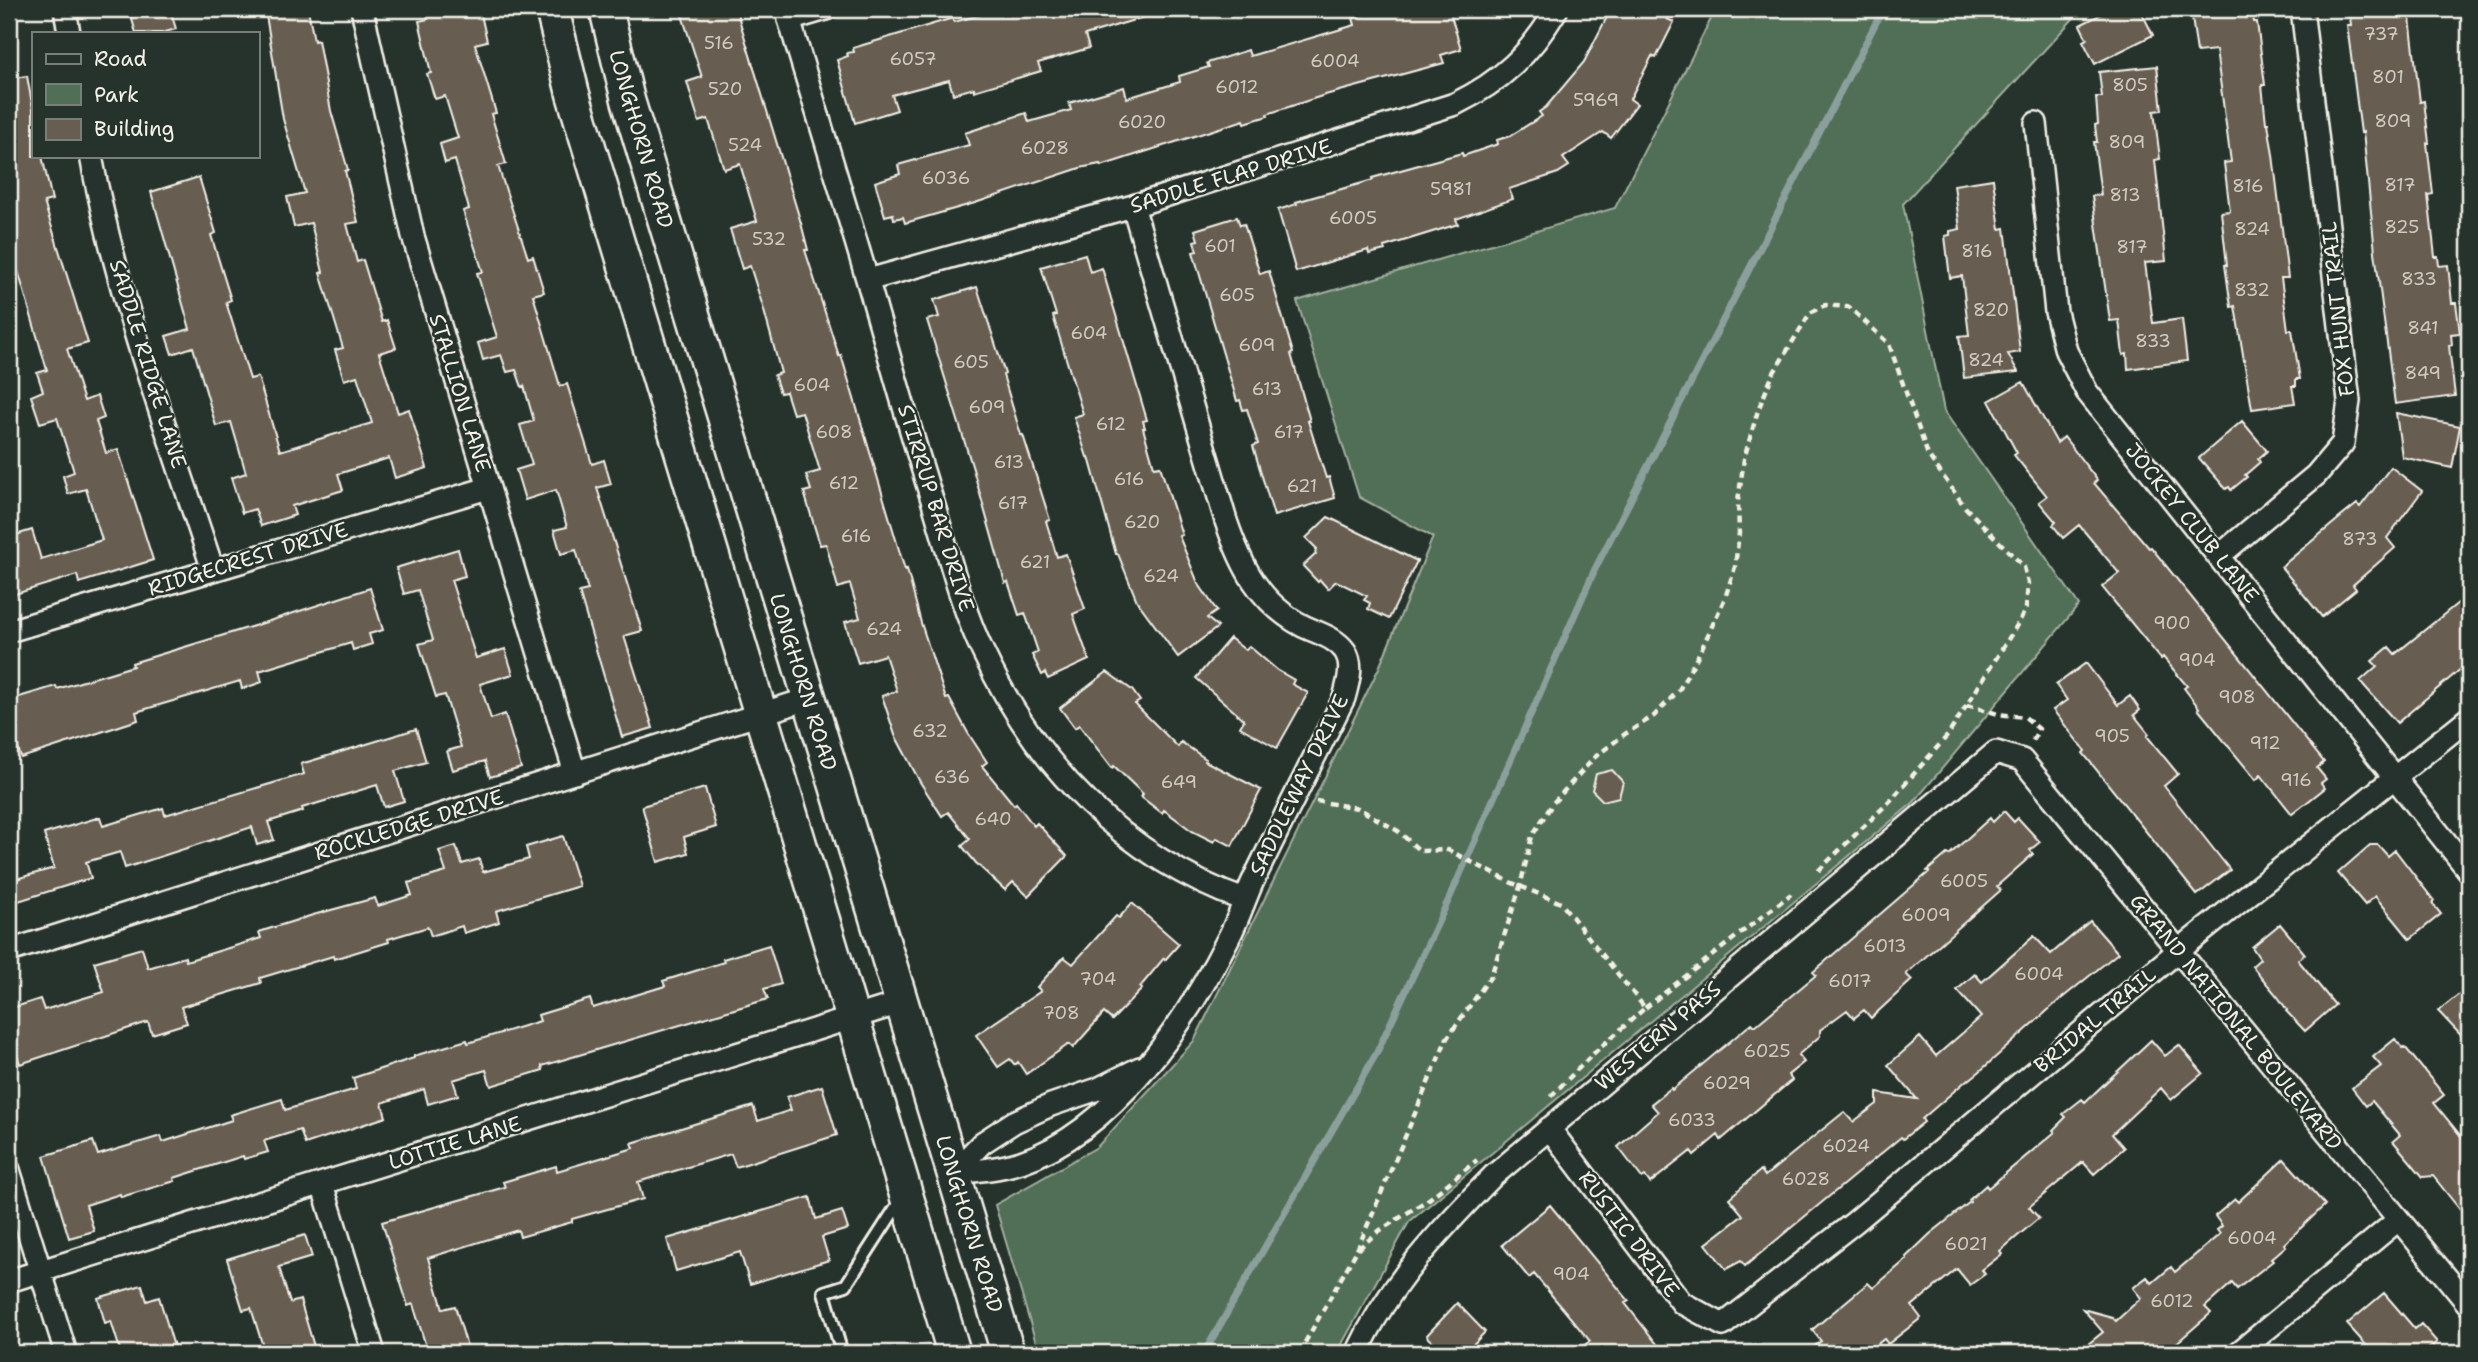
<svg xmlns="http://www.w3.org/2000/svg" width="2478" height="1362" viewBox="0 0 2478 1362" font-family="'Shantell Sans',sans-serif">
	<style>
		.green { fill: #516e56; stroke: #a2b09f; stroke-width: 2 }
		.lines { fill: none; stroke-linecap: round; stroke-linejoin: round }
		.stream { stroke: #8ba09c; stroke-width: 7 }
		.building { fill: #675d51; stroke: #f4f1e8; stroke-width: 2 }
		.lane-casing { stroke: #f4f1e8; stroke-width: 16 }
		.street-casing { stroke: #f4f1e8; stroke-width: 26 }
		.secondary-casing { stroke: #f4f1e8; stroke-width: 37 }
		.path { stroke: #f4f1e8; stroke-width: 4.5; stroke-dasharray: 7 5; stroke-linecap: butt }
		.lane { stroke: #26332d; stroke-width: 10 }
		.street { stroke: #26332d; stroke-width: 21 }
		.secondary { stroke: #26332d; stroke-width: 32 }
		.labels { text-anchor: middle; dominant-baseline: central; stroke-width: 5; stroke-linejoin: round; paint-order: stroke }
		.number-label { font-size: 18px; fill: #d1ccc2 }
		.street-label { font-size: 21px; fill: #f4f1e8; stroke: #26332d }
	</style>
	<rect width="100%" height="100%" fill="#26332d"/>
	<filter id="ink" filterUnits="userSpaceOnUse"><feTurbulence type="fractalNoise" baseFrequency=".0143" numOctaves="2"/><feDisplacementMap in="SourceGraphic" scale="14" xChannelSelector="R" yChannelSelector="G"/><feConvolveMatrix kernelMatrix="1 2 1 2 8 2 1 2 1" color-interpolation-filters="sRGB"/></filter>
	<g filter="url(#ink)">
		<path class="green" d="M1716 9H2082L1903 204 1944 411 2079 605 1914 802 1409 1222 1337 1353H1039L995 1205 1097 1147 1194 1041 1379 668 1433 537 1359 497 1297 301 1615 208Z"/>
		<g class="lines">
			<path class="stream" d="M1204 1353 1376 1054 1450 897 1595 569 1883 9"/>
		</g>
		<path class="building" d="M129 9H170L176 29 162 33H136Z
			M265 9H308L314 41 318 40 331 111 348 170 345 171 358 222 347 224 357 262 363 260 382 322 387 320 396 348 379 353 398 413 409 409 427 468 395 478 389 458 338 474 343 490 292 506 295 515 261 526 255 509 242 513 231 478 246 473 231 422 216 426 193 347 172 354 166 336 190 329 151 192 199 177 216 233 211 235 231 300 226 302 250 379 258 377 280 451 372 423 357 376 344 380 335 350 343 348 320 273 323 272 311 223 294 227 287 197 305 193 283 119Z
			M425 9H463L464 14 480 10 487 41 475 44 496 113 491 114 506 164 498 166 528 258 533 256 544 292 533 295 560 386 567 384 592 464 604 460 611 484 597 488 642 631 624 636 653 728 622 737 579 592 588 590 576 550 561 554 554 530 567 527 556 490 525 500 516 470 532 465 520 425 534 421 524 386 522 387 516 370 507 372 501 355 483 360 478 343 497 337 477 273 483 272 463 211 469 209 455 160 445 163 440 144 458 138 445 96 435 99 427 74 431 73 419 21 428 19Z
			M680 9H736L801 223 808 250H805L839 356 841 355 905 570 907 569 921 623 946 699 949 698 968 733 987 762 982 766 1014 805 1016 803 1034 826 1037 823 1067 856 1028 896 1013 882 1005 890 976 863 962 846 970 839 948 812 942 816 920 782 895 735 882 696 897 691 885 655 858 663 845 622 860 618 850 584 838 588 826 544 820 545 804 492 811 490 806 475 820 471 802 412 793 414 786 392 780 393 774 375 781 373 763 307 750 266 742 269 730 229 757 221 740 164 724 169 708 119 699 122 687 82 702 77Z
			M1002 9H1156L1157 13 1085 35 1089 48 1038 63 1041 71 974 91V88L953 94 949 80 892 95 897 110 855 123 837 60 848 56 847 53 854 52 853 48 953 18 954 22Z
			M1364 9H1449L1461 49 1441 55 1444 63 1325 95 1267 114 1268 116 1245 123 1244 120 1101 166 1100 164 1080 168 975 203 905 223 903 217 894 219 893 214 885 216 875 182 900 174 898 165 969 145 965 133 1026 113 1029 122 1071 110 1069 103 1124 87 1127 98 1180 82 1179 76 1209 67 1207 63 1248 50 1250 56 1355 25 1353 18 1366 14Z
			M1611 9H1673L1667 19 1674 22 1656 58 1652 56 1630 99 1637 104 1611 138 1603 132 1563 158 1569 166 1558 173 1509 189 1513 199 1456 219 1458 224 1384 247 1385 250 1369 254 1368 250 1296 272 1278 210 1297 204 1296 202 1373 180 1372 178 1462 153 1463 156 1498 144 1497 140 1510 136 1542 116 1539 112 1546 107 1584 62Z
			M2111 9H2140L2153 35 2095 64 2083 41 2087 39 2080 25Z
			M2209 9H2252L2254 22H2257L2265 85H2262L2266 123H2268L2273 155 2288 278H2281L2288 330H2292L2300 379H2296V386H2292L2295 403 2252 409 2235 306 2231 307 2225 265H2227L2221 212 2230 211 2224 163 2231 162 2216 50 2197 52 2191 11Z
			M2349 9H2409L2420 102 2424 101 2429 143H2427L2433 194 2428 195 2435 257H2438L2439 266 2448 265 2452 303H2456L2460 333 2451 334 2452 345 2449 346 2455 396 2395 404 2375 252 2363 132 2361 133 2347 25H2351Z
			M2157 66 2162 110 2154 111 2160 159 2155 160 2166 261 2145 263 2153 323 2182 319 2187 361 2128 369 2127 354 2123 355 2119 320 2110 321 2092 196 2101 195 2094 142H2097L2095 125 2098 124 2096 97H2102L2099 72Z
			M27 76 33 109V156H42L52 200 44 202 88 343 67 349 84 401 97 396 104 418 96 421 106 453 118 449 153 560 79 583 77 575 9 596V537L32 530 41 559 102 540 86 489 68 494 63 476 74 472 57 418 40 423 31 396 43 391 37 373 47 370 9 240V234L15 232 9 203V79Z
			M1993 179 2000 229 2005 228 2020 352 2008 354 2018 372 1964 378 1959 336 1969 335 1962 276 1950 278 1945 236 1950 235V231L1960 229 1954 185Z
			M1237 217 1240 225 1244 224 1260 274 1269 271 1293 353 1291 354 1310 421H1308L1326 478 1329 477 1335 498 1274 516 1253 446 1258 444 1247 409 1243 410 1240 400 1237 401 1193 252 1197 251 1194 241 1198 240 1195 230Z
			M1085 254 1090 272 1102 268 1147 420 1143 421 1145 428H1143L1154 467 1160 466 1182 535 1179 536 1198 583 1217 611 1207 618 1218 627 1178 657 1137 601 1118 554H1116L1089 457H1087L1074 417 1083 414 1053 316 1056 315 1041 267Z
			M977 287 1005 374 1003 375 1021 435H1023L1050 520 1046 521 1057 557 1066 554 1085 609 1073 614 1089 660 1048 679 1045 673 1042 675 1032 655 1038 652 1025 613 1019 615 1008 582 1005 583 973 469 927 320 939 317 934 300Z
			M2023 382 2057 443 2064 437 2097 480 2094 483 2149 548 2151 547 2324 762 2317 768 2326 779 2321 783 2325 788 2292 814 2261 775 2256 780 2198 709 2199 708 2184 688 2187 686 2163 657 2161 659 2102 587 2119 573 2079 525 2063 538 2053 525 2056 522 2039 502 2047 496 2014 455 2017 453 1989 401Z
			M2396 413 2460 426 2452 468 2402 457Z
			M2242 421 2267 451 2258 459 2260 462 2245 475 2247 477 2231 490 2229 487 2226 489 2199 458Z
			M2391 467 2422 491 2387 538 2395 548 2353 585 2356 589 2322 617 2281 567 2342 516 2357 504 2360 507Z
			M1328 517 1417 561 1389 619 1368 609 1370 603 1364 600 1367 596 1336 581 1328 589 1320 580 1318 582 1303 566 1316 554 1315 552 1317 549 1306 538Z
			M458 549 465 576 451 580 476 658 505 649 513 674 480 684 491 719 505 714 521 768 490 777 485 761 453 770 447 751 461 747 445 695 436 697 419 644 433 640 418 590 404 594 396 568Z
			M370 588 383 630 369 634 372 644 353 650 351 643 259 671 262 682 242 689 240 681 136 712 138 720 21 758 9 717V700L56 686 57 689 133 666 132 663 257 625Z
			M2469 594V662L2397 723 2360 681 2377 666 2372 661 2389 647 2395 654Z
			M1230 638 1245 650 1249 646 1277 670 1294 680 1292 684 1308 693 1277 748 1240 727 1244 720 1196 678Z
			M2086 663 2118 705 2130 696 2140 710 2134 715 2149 734 2147 736 2178 774 2164 786 2230 870 2197 895 2083 753 2085 751 2053 710 2067 700 2056 685Z
			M1107 672 1132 690 1140 701 1135 704 1178 747 1181 742 1206 759 1205 761 1261 790 1232 846 1217 838 1214 842 1192 831 1164 810 1162 813 1141 797 1143 794 1114 766 1112 768 1079 725 1075 728 1060 708Z
			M416 729 426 762 395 771 404 801 384 807 377 785 302 808 303 811 268 822 274 840 257 845 252 827 125 868 120 852 86 862 91 878 9 904V881L54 868 44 834 100 817 103 826 163 808 165 815 304 774 301 764Z
			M1612 770 1623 782 1619 797 1603 801 1592 790 1596 774Z
			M705 788 716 827 684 837 688 853 658 862 642 806Z
			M2004 811 2014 822 2018 818 2040 842 2030 850 2033 854 1997 886 2001 890 1906 974 1912 980 1871 1018 1864 1010 1854 1018 1847 1010 1820 1030V1036L1798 1055 1804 1062 1788 1075 1792 1080 1721 1140 1718 1135 1694 1155 1691 1151 1650 1183 1645 1176 1642 1178 1618 1147 1658 1112 1651 1104 1671 1088 1672 1090 1752 1023 1755 1026 1816 975 1813 972 1929 872 1927 871 1947 854 1949 855 1990 818 1993 822Z
			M563 836 579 886 496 911 499 922 464 933 462 926 431 936 428 927 388 939 389 942 334 959 333 956 260 978 261 983 181 1007 187 1023 152 1034 148 1022 20 1064 12 1040 9 1041V1009L40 999 44 1010 104 992 94 962 142 948 148 968 185 957 186 961 261 938 259 932 313 915 375 898 378 906 412 895 408 883 446 872 439 851 456 846 462 864 479 859 483 872 529 859 526 847Z
			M2370 845H2378L2388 856 2395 850 2434 901 2432 903 2441 914 2410 939 2375 896 2365 905 2338 873Z
			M1132 903 1179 944 1165 960 1164 958 1140 987 1142 989 1112 1020 1104 1013 1073 1048 1069 1044 1026 1074 1018 1062 1015 1065 1010 1059 998 1067 976 1035 1041 991 1037 987 1064 957 1073 964 1116 916 1119 918Z
			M2090 921 2118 953 2056 1003 1979 1072 1969 1080 1968 1079 1922 1119 1924 1122 1903 1139 1901 1137 1745 1266 1741 1261 1726 1269 1706 1244 1743 1215 1729 1198 1761 1170 1765 1176 1844 1112 1853 1122 1877 1104V1093L1917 1099 1888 1065 1920 1037 1936 1056 1981 1017 1957 990 1975 974 1982 982 2034 936 2051 954Z
			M2280 924 2305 954 2298 960 2335 1005 2305 1031 2286 1011 2287 1010 2278 997 2252 966 2260 959 2252 947Z
			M769 945 781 984 764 989 768 999 542 1066 543 1070 491 1086 486 1070 453 1080 458 1095 428 1104 424 1089 382 1103 386 1117 305 1144 300 1130 264 1141 268 1152 244 1159 243 1156 174 1178 175 1181 121 1197 120 1194 86 1205 94 1231 69 1238 44 1156 93 1141 98 1155 161 1136 163 1142 232 1120 230 1115 282 1099 285 1110 356 1089 353 1078 414 1058V1056L467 1040 468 1043 540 1021 538 1015 590 999 593 1008 665 986 663 981 724 962 723 959Z
			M2469 986V1044L2438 1011Z
			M2395 1039 2403 1048 2405 1047 2444 1095 2434 1103 2469 1146V1221L2433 1176 2423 1177 2393 1141 2400 1135 2372 1101 2366 1106 2352 1088 2381 1066 2373 1057Z
			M2151 1040 2165 1056 2179 1045 2203 1073 2171 1100 2161 1088 2112 1134 2124 1148 2094 1174 2083 1162 2029 1207 2039 1218 2000 1251 2002 1254 1982 1270 1985 1274 1970 1285 1957 1269 1912 1306 1921 1318 1888 1344 1884 1339 1866 1353H1806L1821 1341 1812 1330 1868 1283 1873 1288 1907 1259 1906 1257 1930 1234 1970 1202 1969 1200 1986 1185 1988 1188 2055 1132 2053 1130 2066 1117 2063 1114 2082 1099 2085 1102Z
			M822 1086 837 1135 736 1167 731 1154 638 1182 643 1199 572 1219V1222L520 1237 518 1230 428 1258 443 1309 455 1306 469 1353H428L413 1304 408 1306 382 1222 505 1187 503 1182 556 1166 557 1171 634 1148 632 1143 753 1106 758 1121 791 1110 787 1097Z
			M2284 1159 2325 1205 2284 1244 2286 1246 2271 1259 2273 1261 2237 1289 2232 1283 2205 1307 2211 1313 2165 1353H2077L2103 1332 2083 1309 2112 1317 2116 1321 2141 1298 2133 1288 2147 1277 2152 1283 2171 1267 2175 1272 2220 1234 2217 1230 2222 1226 2215 1216 2235 1199 2238 1202Z
			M810 1197 816 1219 842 1211 848 1229 822 1237 829 1260 750 1284 740 1252 676 1271 667 1239Z
			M1550 1205 1629 1301 1625 1303 1664 1353H1574L1590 1341 1534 1274 1529 1278 1502 1245Z
			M305 1235 312 1257 279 1267 290 1303 300 1300 316 1353H265L251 1308 243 1310 227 1259Z
			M142 1285 147 1301 159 1297 176 1353H121L111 1321 105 1323 98 1298Z
			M2384 1293 2415 1329 2421 1324 2437 1342 2423 1353H2373L2347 1324Z
			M1457 1303 1485 1332 1465 1353H1444L1428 1338 1427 1335Z"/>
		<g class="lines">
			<defs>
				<path id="lane" d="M842 1353 824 1292 846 1285 902 1198"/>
				<path id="street" d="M65 9 69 33
					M362 9 413 236 575 773
					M786 9C818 117 852 225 883 334 899 391 916 449 934 506 949 555 961 606 983 652 1036 766 1124 857 1244 900
					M789 20 826 9
					M2036 123 2056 312 2066 351 2087 392 2469 871
					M91 156C117 297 168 433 213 570
					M868 280 1133 206 1455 104C1502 81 1530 54 1557 9
					M2219 556 2316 475 2343 443 2349 401 2302 9
					M9 631 488 488
					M9 951 808 699
					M1549 1128 1682 1303 1723 1325 1855 1222 2178 951 2469 718
					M9 1170 66 1353
					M953 1173C976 1171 999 1169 1021 1162 1114 1131 1187 1021 1229 937 1238 920 1244 901 1252 883 1282 821 1313 760 1344 698 1348 683 1354 665 1345 651 1335 637 1317 633 1303 626 1259 603 1241 565 1226 521L1133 206
					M953 1173 982 1143 1014 1122 1051 1105 1098 1089 1140 1068
					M322 1184 374 1353
					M9 1281 900 1003
					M1357 1353C1389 1284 1440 1230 1493 1176L1996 752 2022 760 2469 1305
					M2238 1353 2398 1220"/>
				<path id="secondary" d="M552 9 573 94 954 1353
					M606 9 628 100 1008 1353"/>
			</defs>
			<use href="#lane" class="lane-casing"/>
			<use href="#street" class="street-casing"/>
			<use href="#secondary" class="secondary-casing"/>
			<path class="path" d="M1967 705 1998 714 2025 717 2039 729 2031 743
				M1316 801 1358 808 1398 831 1420 851 1448 850 1510 882 1561 903 1645 1008 1595 1052 1550 1097
				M1645 1008 1791 894
				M1357 1250 1447 1038 1491 976 1520 887 1532 836 1553 803 1595 757 1625 734 1654 716 1679 690 1701 650 1725 598 1735 567 1739 533 1738 501 1744 459 1758 410 1773 374 1810 313 1825 305 1849 307 1889 344 1928 455 1965 507 2024 567 2028 583 2026 608 2019 622 1948 735 1891 800 1817 872
				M1299 1353 1357 1250 1379 1231 1429 1199 1477 1160"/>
			<use href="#lane" class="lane"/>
			<use href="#street" class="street"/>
			<use href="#secondary" class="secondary"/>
		</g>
	</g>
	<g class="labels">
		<g class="number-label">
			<text x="2381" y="34">737</text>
			<text x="719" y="43">516</text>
			<text x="913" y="59">6057</text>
			<text x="1335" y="61">6004</text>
			<text x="2388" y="77">801</text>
			<text x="2130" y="85">805</text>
			<text x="1237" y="87">6012</text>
			<text x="725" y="89">520</text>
			<text x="1596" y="100">5969</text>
			<text x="2393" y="121">809</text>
			<text x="1142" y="122">6020</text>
			<text x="2127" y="142">809</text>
			<text x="745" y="145">524</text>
			<text x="1045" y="148">6028</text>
			<text x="946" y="178">6036</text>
			<text x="2400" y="185">817</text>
			<text x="2248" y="186">816</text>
			<text x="1451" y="189">5981</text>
			<text x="2125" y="195">813</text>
			<text x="1353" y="218">6005</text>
			<text x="2402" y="227">825</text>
			<text x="2252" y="229">824</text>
			<text x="769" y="239">532</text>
			<text x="1220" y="246">601</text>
			<text x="2132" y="247">817</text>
			<text x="1977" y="251">816</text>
			<text x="2419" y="279">833</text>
			<text x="2252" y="290">832</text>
			<text x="1237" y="295">605</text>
			<text x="1991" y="310">820</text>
			<text x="2423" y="328">841</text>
			<text x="1089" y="333">604</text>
			<text x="2153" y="341">833</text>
			<text x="1257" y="345">609</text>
			<text x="1986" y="360">824</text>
			<text x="971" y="362">605</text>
			<text x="2423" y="373">849</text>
			<text x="812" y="385">604</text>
			<text x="1267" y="389">613</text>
			<text x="987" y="407">609</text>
			<text x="1111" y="424">612</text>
			<text x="834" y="432">608</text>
			<text x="1289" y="432">617</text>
			<text x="1009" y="462">613</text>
			<text x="1129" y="479">616</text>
			<text x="844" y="483">612</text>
			<text x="1302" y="486">621</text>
			<text x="1013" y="503">617</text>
			<text x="1142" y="522">620</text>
			<text x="856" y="536">616</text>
			<text x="2360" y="539">873</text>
			<text x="1035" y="562">621</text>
			<text x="1161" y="576">624</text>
			<text x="2172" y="623">900</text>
			<text x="884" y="629">624</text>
			<text x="2197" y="660">904</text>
			<text x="2237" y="697">908</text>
			<text x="930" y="731">632</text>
			<text x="2112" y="736">905</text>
			<text x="2265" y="743">912</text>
			<text x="952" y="777">636</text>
			<text x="2296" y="780">916</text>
			<text x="1179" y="782">649</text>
			<text x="993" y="819">640</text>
			<text x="1964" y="881">6005</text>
			<text x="1926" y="915">6009</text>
			<text x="1885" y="946">6013</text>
			<text x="2039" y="974">6004</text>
			<text x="1098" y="979">704</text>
			<text x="1850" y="981">6017</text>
			<text x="1061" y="1013">708</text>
			<text x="1767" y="1051">6025</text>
			<text x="1727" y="1083">6029</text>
			<text x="1692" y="1120">6033</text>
			<text x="1846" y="1146">6024</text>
			<text x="1806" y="1179">6028</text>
			<text x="2252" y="1238">6004</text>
			<text x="1966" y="1244">6021</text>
			<text x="1571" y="1274">904</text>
			<text x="2172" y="1301">6012</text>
		</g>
		<g class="street-label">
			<text transform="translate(641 139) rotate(74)">LONGHORN ROAD</text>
			<text transform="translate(1231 176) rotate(-17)">SADDLE FLAP DRIVE</text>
			<text transform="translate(2338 309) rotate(-96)">FOX HUNT TRAIL</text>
			<text transform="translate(148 364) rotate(73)">SADDLE RIDGE LANE</text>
			<text transform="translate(460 393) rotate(73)">STALLION LANE</text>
			<text transform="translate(936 508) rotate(73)">STIRRUP BAR DRIVE</text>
			<text transform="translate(2192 523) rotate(51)">JOCKEY CLUB LANE</text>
			<text transform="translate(248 559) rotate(-17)">RIDGECREST DRIVE</text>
			<text transform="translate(803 682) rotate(73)">LONGHORN ROAD</text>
			<text transform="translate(1299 785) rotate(-64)">SADDLEWAY DRIVE</text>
			<text transform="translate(409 825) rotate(-17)">ROCKLEDGE DRIVE</text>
			<text transform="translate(2095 1020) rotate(-40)">BRIDAL TRAIL</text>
			<text transform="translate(2236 1022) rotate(51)">GRAND NATIONAL BOULEVARD</text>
			<text transform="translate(1658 1036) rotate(-40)">WESTERN PASS</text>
			<text transform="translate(455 1143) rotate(-17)">LOTTIE LANE</text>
			<text transform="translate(969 1224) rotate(73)">LONGHORN ROAD</text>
			<text transform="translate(1629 1234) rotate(53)">RUSTIC DRIVE</text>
		</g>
	</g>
	<rect width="2478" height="1362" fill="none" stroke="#26332d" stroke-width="35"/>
	<rect x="18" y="18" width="2443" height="1327" fill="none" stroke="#f4f1e8" stroke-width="2.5" filter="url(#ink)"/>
	<rect x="32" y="32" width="228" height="126" fill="#26332d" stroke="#787f78" stroke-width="2"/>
	<rect x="46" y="54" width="35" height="10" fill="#26332d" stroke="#787f78" stroke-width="2"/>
	<text x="94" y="66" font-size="21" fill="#f4f1e8">Road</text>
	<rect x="46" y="84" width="35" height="21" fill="#516e56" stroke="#787f78" stroke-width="2"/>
	<text x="94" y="102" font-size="21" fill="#f4f1e8">Park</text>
	<rect x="46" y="119" width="35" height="21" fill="#675d51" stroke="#787f78" stroke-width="2"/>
	<text x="94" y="136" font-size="21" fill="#f4f1e8">Building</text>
</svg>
